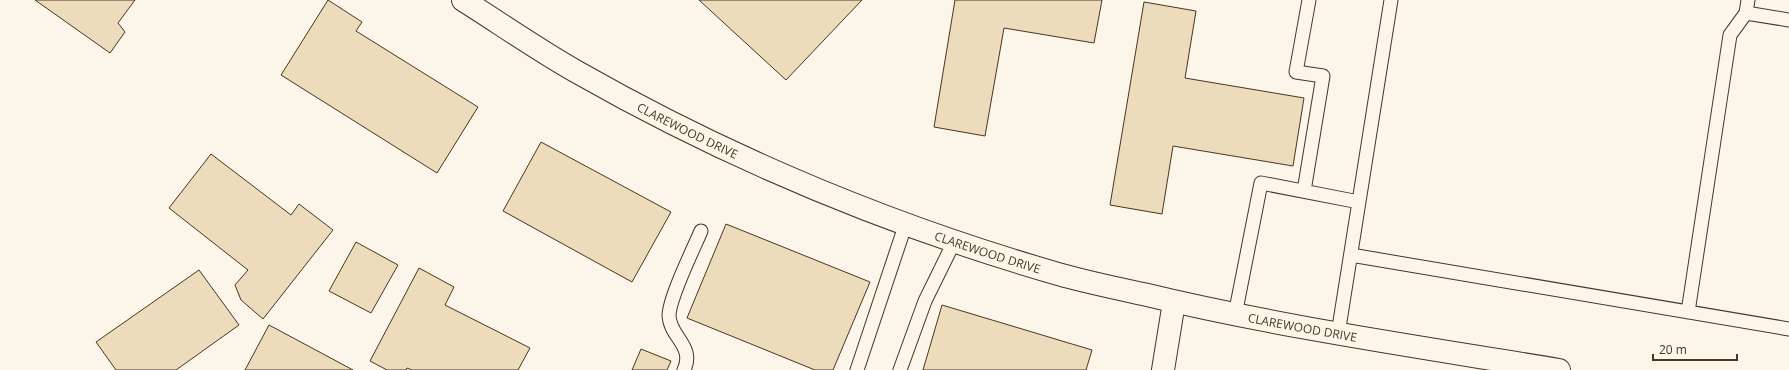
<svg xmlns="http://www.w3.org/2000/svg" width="1789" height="370" viewBox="0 0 1789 370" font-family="'Open Sans',sans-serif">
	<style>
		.building { fill: #ecdcbc; stroke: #4a3520 }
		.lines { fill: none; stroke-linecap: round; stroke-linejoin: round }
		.lane-casing { stroke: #4a3520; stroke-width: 15 }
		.street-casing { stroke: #4a3520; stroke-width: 24 }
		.secondary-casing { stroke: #4a3520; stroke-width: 24 }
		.lane { stroke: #fbf6e9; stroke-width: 13 }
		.street { stroke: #fbf6e9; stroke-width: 22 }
		.secondary { stroke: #fbf6e9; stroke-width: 22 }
		.labels { text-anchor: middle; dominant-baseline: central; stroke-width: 3; stroke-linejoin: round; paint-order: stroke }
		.street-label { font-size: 12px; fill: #4a3520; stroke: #fbf6e9 }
	</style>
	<rect width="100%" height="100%" fill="#fbf6e9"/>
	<path class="building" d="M35 0H135L118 23 125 32 110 53Z
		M328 0 362 22 356 31 478 107 437 173 281 75Z
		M699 0H862L786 80Z
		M955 0H1102L1094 43 1004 28 985 136 934 127Z
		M1144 2 1196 11 1185 78 1304 98 1293 166 1173 146 1162 214 1110 205Z
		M541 142 671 212 632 282 503 211Z
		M211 154 291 215 299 204 333 230 263 319 241 300 235 285 248 270 169 208Z
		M726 224 870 282 833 370H815L687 318Z
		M356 242 398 265 371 313 329 291Z
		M419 268 454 287 445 305 530 348 518 370H412L407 368 406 370H387L370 361Z
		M199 270 239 325 176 370H116L96 342Z
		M942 305 1092 350 1086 370H923Z
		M269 325 353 370H245Z
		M641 349 671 361 667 370H632Z"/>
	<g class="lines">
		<defs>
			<path id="lane" d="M1748 0 1746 13 1789 20
				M1304 191 1323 76 1296 72 1309 0
				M1351 255 1789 329
				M1688 312 1730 35 1746 13
				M1235 315 1261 183 1359 202
				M1338 334 1391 0
				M684 370C695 346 670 337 669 316 669 298 693 250 701 231
				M857 370 906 223
				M900 370 925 301 955 240"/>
			<path id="street" d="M1163 370 1174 302"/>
			<g id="secondary">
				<path id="s1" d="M463 0C501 24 538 50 577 72 728 158 892 226 1058 274 1086 282 1115 288 1143 294 1280 327 1420 347 1559 370"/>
			</g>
		</defs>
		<use href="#lane" class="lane-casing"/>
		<use href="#street" class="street-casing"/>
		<use href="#secondary" class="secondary-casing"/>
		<use href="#lane" class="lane"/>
		<use href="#street" class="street"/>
		<use href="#secondary" class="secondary"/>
	</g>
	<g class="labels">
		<g class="street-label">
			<text stroke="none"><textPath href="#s1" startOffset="260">CLAREWOOD DRIVE</textPath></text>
			<text stroke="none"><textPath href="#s1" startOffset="584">CLAREWOOD DRIVE</textPath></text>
			<text stroke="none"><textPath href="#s1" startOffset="908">CLAREWOOD DRIVE</textPath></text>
		</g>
	</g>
	<path d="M1653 354v6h84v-6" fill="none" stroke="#4a3520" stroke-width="2"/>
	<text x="1659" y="354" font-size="12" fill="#4a3520" stroke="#fbf6e9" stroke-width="3" paint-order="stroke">20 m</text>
</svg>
